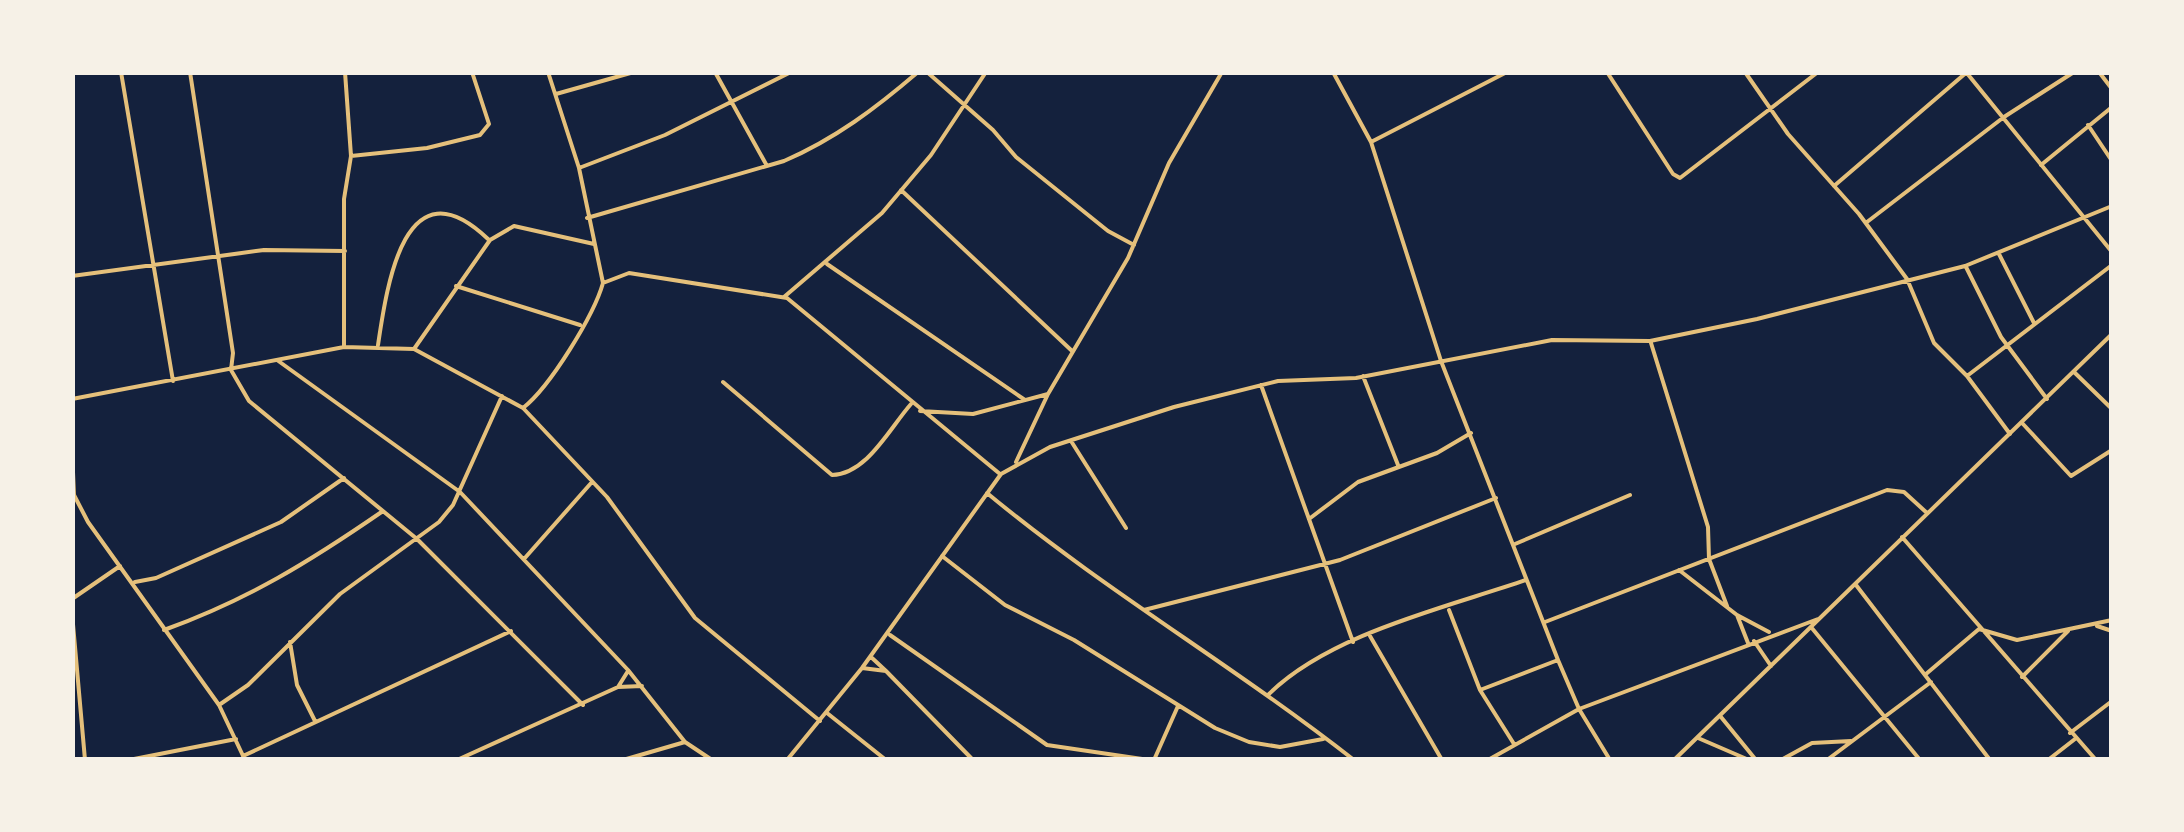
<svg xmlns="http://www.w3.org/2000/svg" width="2184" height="832" viewBox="0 0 2184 832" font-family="'Public Sans',sans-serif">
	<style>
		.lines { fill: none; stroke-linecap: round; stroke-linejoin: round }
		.minor { stroke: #e5c07b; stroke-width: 4 }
	</style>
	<rect width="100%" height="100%" fill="#14213d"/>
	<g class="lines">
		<path class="minor" d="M121 72 173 381
			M190 72 233 353 231 370 249 401 417 539 583 705
			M715 72 767 166
			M927 72 993 130 1016 157 1108 231 1134 245
			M1333 72 1371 142 1441 361 1558 660 1579 709 1610 760
			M1607 72 1673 174 1680 178 1818 72
			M1745 72 1788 134 1859 214 1907 279 1934 343 1967 376 2010 434
			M1966 72 2112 252
			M2099 72 2112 89
			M556 94 634 72
			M2088 125 2112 161
			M1371 142 1507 72
			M351 156 427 148 480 135 489 124 472 72
			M2041 165 2112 107
			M579 168 665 135 791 72
			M1834 186 1967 72
			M901 190 1071 350
			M587 218 784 161C835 139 876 108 918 72
			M1867 222 2004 117 2074 72
			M1999 254 2034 323
			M827 264 1025 400
			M1966 267 2001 337 2047 399
			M72 276 264 250 345 251
			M603 283 629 273 787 298 1000 474
			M456 286 580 325
			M784 297 882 213 931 155 986 72
			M1651 343 1708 527 1709 559 1727 606
			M378 345C387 284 405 160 488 239
			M344 347V199L351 156 345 72
			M414 349 490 240 514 226 594 244
			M277 360 460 492 628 670 685 742 712 760
			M2074 372 2112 409
			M1363 376 1398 465
			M1967 376 2112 265
			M723 382 832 475C867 474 889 429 911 404
			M1261 385 1353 642
			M72 399 344 347 414 349 523 408 607 497 695 618 820 721
			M523 408C550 387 594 315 603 283L579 168 548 72
			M920 411 973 414 1048 394 1128 258 1169 163 1222 72
			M2023 424 2071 476 2112 450
			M1071 441 1126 528
			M72 449 74 495 88 522 219 705 245 760
			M1016 462 1048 394
			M987 493C1104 590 1234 666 1354 760
			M1309 519 1358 482 1437 453 1471 433
			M1902 537 2096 760
			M1515 544 1630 495
			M942 556 1005 605 1074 640 1215 728 1249 742 1280 747 1323 739
			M524 559 592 482
			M1679 570 1737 615 1769 632
			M135 582 156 578 281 522 344 478
			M1856 585 1990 760
			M72 599 120 566
			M1144 610 1340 560 1496 498
			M1449 610 1480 690 1514 744
			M72 613 85 760
			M1737 615 1748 643
			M1545 622 1887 490 1904 492 1927 513
			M2097 626 2112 631
			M1811 627 1920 760
			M164 630C249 599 309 562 383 511
			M890 635 1047 745 1149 760
			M1370 636 1442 760
			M1754 641 1771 666
			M290 642 297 685 315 721
			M871 657 886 671
			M862 668 886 671 973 760
			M1926 674 1979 629 2017 640 2112 620
			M2022 677 2068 631
			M618 687 642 686
			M1480 690 1558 660
			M1268 695C1329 634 1445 608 1526 580
			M219 705 248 685 340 594 439 522 453 505 502 396
			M827 713 886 760
			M1721 717 1756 760
			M2070 733 2112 701
			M1698 738 1749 760
			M243 756 511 631
			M129 760 236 739
			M457 760 618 687 628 671
			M623 760 685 742
			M787 760 862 668 1001 474 1050 447 1174 407 1278 381 1356 378 1552 340 1650 341 1757 319 1965 266 2112 206
			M1154 760 1178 706
			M1488 760 1579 709 1818 619
			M1674 760 2112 334
			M1781 760 1812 743 1851 741
			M1827 760 1931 682
			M2048 760 2075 739"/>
	</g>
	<rect width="2184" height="832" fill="none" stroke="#f6f1e7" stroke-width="150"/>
</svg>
